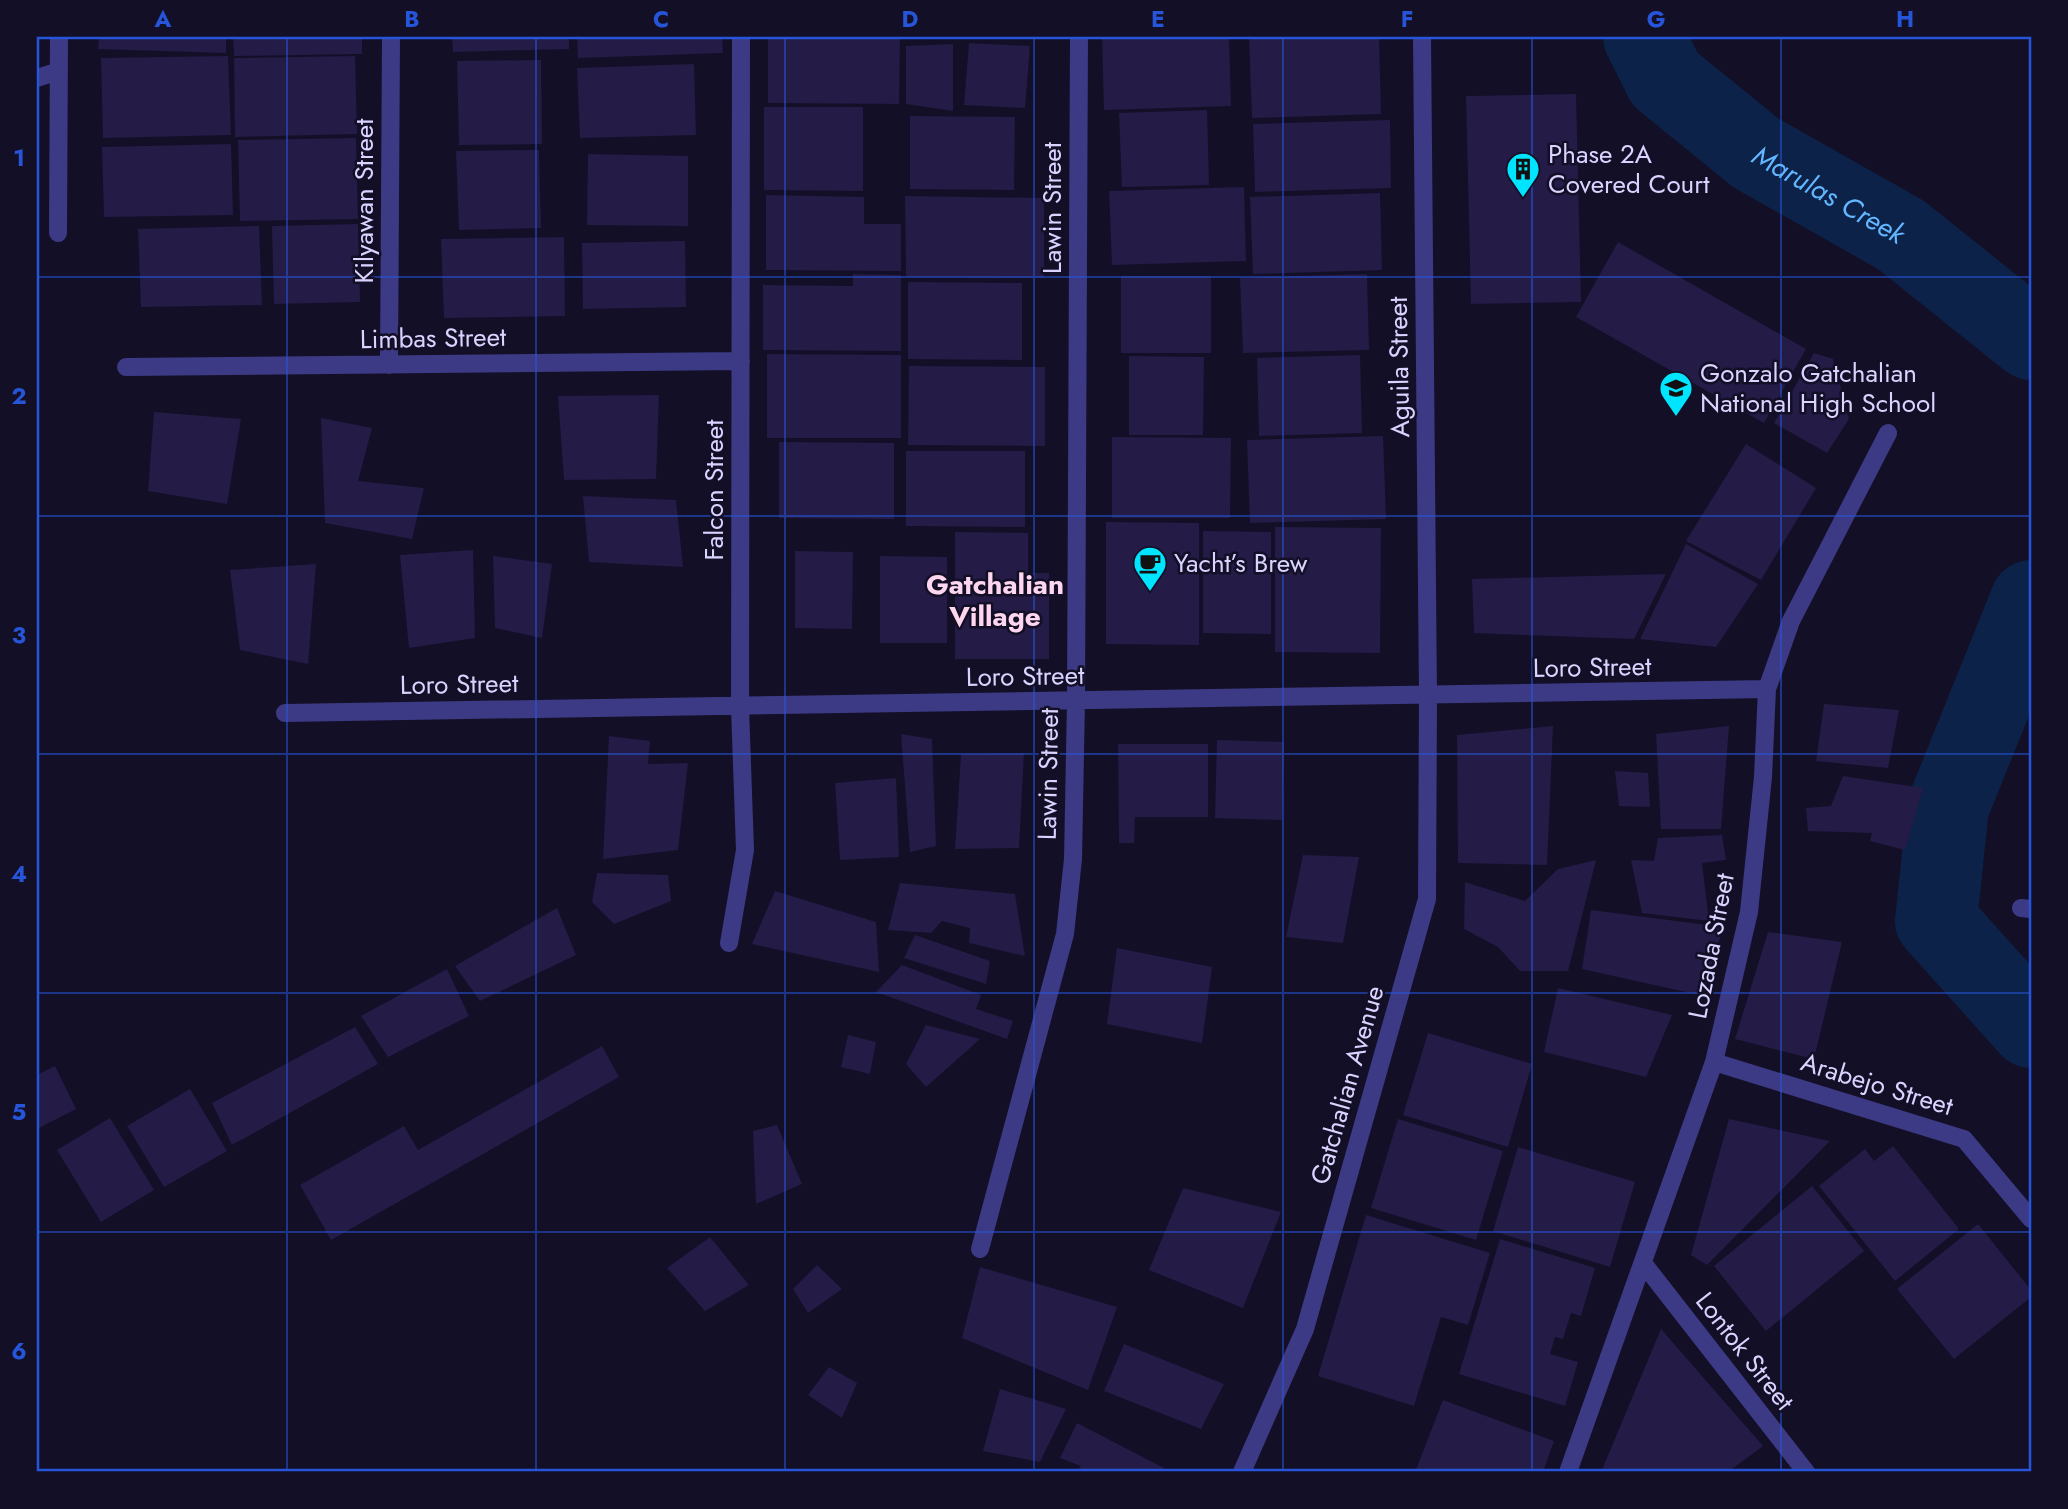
<svg xmlns="http://www.w3.org/2000/svg" width="2068" height="1509" viewBox="0 0 2068 1509" font-family="Jost,sans-serif">
	<style>
		.lines { fill: none; stroke-linecap: round; stroke-linejoin: round }
		.river { stroke: #0c2248; stroke-width: 82 }
		.building { fill: #241b47 }
		.minor { stroke: #3d3a85; stroke-width: 18 }
		.grid { fill: none; stroke: #2655da; stroke-width: 2; stroke-opacity: 0.55 }
		.labels { text-anchor: middle; dominant-baseline: central; stroke-width: 5; stroke-linejoin: round; paint-order: stroke }
		.poi-label { font-size: 26px; fill: #d9d4ff; stroke: #130f26; text-anchor: start }
		.street-label { font-size: 26px; fill: #d9d4ff; stroke: #130f26 }
		.water-label { font-size: 28px; font-style: italic; fill: #62b6ff; stroke: #130f26 }
		.neighbourhood-label { font-size: 28px; font-weight: bold; fill: #ffd6f0; stroke: #130f26 }
		.neatline { fill: none; stroke: #2655da; stroke-width: 2.5 }
		.grid-label { font-size: 23px; text-anchor: middle; font-weight: bold; fill: #2655da }
	</style>
	<rect width="100%" height="100%" fill="#130f26"/>
	<g class="lines">
		<g class="river">
			<path id="s1" d="M1644 37 1665 79 1756 153 1901 235 2031 339"/>
			<path d="M2031 601 1948 807 1936 921 2031 1027"/>
		</g>
	</g>
	<path class="building" d="M99 37H226V53L98 49Z
		M233 37H362V54L234 56Z
		M452 37H569V49L453 52Z
		M577 37H722L723 53 578 58Z
		M768 37H900L899 104 768 103Z
		M1102 37H1229L1231 106 1104 110Z
		M1379 37 1381 114 1252 118 1249 38Z
		M969 43 1030 46 1025 108 964 105Z
		M953 44V111L906 104V46Z
		M228 56 231 135 103 138 101 58Z
		M355 56 357 134 235 137 234 58Z
		M541 60 542 144 459 145 457 61Z
		M694 64 696 135 580 138 577 68Z
		M1576 94 1581 302 1471 304 1466 96Z
		M764 107H863V191L764 190Z
		M1207 110 1209 185 1122 187 1119 113Z
		M910 116 1015 117 1014 190 910 189Z
		M1390 120 1391 188 1255 192 1253 124Z
		M356 138 358 219 240 221 238 140Z
		M231 144 233 215 104 217 102 147Z
		M539 150 541 228 459 230 456 151Z
		M588 154 688 156V226L587 225Z
		M1244 187 1246 261 1112 265 1109 191Z
		M1380 193 1382 270 1253 274 1250 197Z
		M766 195 864 197V224H901V271L766 270Z
		M905 196 1044 198V278L906 277Z
		M358 224 360 302 274 304 272 226Z
		M259 226 262 305 141 307 138 229Z
		M564 237 565 316 444 318 441 239Z
		M685 241 686 307 583 309 582 243Z
		M1618 242 1806 349 1764 423 1576 317Z
		M853 274 901 275V351L763 350V285L853 286Z
		M1367 274 1369 350 1243 353 1240 278Z
		M1121 276H1211V353H1121Z
		M908 282 1022 283V360L908 359Z
		M1814 353 1833 359 1849 419 1827 453 1774 423Z
		M767 354 901 355V438H767Z
		M1360 355 1362 433 1259 436 1257 358Z
		M1129 356 1204 357 1203 435H1129Z
		M909 366 1045 367V446L908 445Z
		M659 395 656 479 564 480 558 396Z
		M154 412 241 419 227 504 148 491Z
		M321 418 372 428 358 481 424 488 412 539 325 523Z
		M1383 436 1386 519 1250 523 1247 440Z
		M1112 437 1231 438 1230 518H1112Z
		M779 442 894 443V519L779 518Z
		M1746 444 1816 488 1761 580 1686 541Z
		M906 451H1025V527L906 526Z
		M583 496 676 500 683 567 589 562Z
		M1106 522 1199 523V645L1106 644Z
		M1275 527 1381 528 1380 653 1275 652Z
		M1203 531 1271 532V634L1203 633Z
		M955 532 1028 533V573H1049V659H955Z
		M1686 544 1758 584 1716 647 1640 639Z
		M473 550 475 638 409 648 400 555Z
		M795 551 853 552 852 629 795 628Z
		M493 556 552 564 542 638 495 628Z
		M880 556 947 557V643H880Z
		M316 564 308 664 240 650 230 570Z
		M1666 574 1634 639 1474 633 1472 579Z
		M1824 704 1899 710 1888 768 1816 761Z
		M1553 726 1547 865 1458 863 1457 735Z
		M1729 726 1721 829H1661L1656 734Z
		M901 734 932 739 936 846 910 852Z
		M609 736 650 741 648 764 688 763 678 850 603 859Z
		M1217 740 1284 742 1282 820 1215 818Z
		M1118 744H1208V817H1135L1134 843H1119Z
		M1024 753 1019 848 955 849 961 754Z
		M1615 771 1648 773 1650 807 1619 806Z
		M1843 776 1923 788 1905 850 1870 841 1872 833 1808 831 1806 808 1831 806Z
		M896 778 899 857 840 860 835 783Z
		M1722 835 1726 860 1702 863 1709 921 1642 913 1631 860 1654 861 1658 838Z
		M1303 855 1359 857 1343 943 1286 937Z
		M1596 860 1568 971H1520L1498 947 1464 929 1465 882 1525 901 1558 869Z
		M597 873 668 875 671 901 614 924 592 902Z
		M900 883 1015 894 1025 956 969 943 970 928 942 921 931 933 888 930Z
		M775 891 876 922 879 972 752 944Z
		M557 908 576 955 480 1001 455 966Z
		M1591 910 1723 927 1704 996 1582 969Z
		M1768 932 1842 942 1814 1059 1735 1039Z
		M915 935 990 961 986 984 904 958Z
		M1117 948 1212 967 1202 1043 1107 1024Z
		M902 965 981 995 976 1009 1013 1021 1007 1039 876 992Z
		M447 969 469 1016 388 1057 361 1016Z
		M1558 988 1672 1015 1646 1077 1544 1052Z
		M926 1025 980 1039 926 1087 906 1064Z
		M355 1027 378 1064 232 1145 212 1103Z
		M1428 1033 1532 1064 1508 1147 1403 1115Z
		M848 1035 876 1042 870 1074 841 1067Z
		M602 1046 619 1077 331 1240 300 1185 404 1126 418 1150Z
		M55 1066 76 1109 37 1129V1075Z
		M190 1089 227 1151 164 1187 127 1126Z
		M110 1118 154 1190 101 1222 57 1150Z
		M1398 1119 1503 1151 1476 1240 1371 1208Z
		M1729 1119 1830 1141 1707 1265 1691 1255Z
		M777 1125 802 1184 756 1204 753 1131Z
		M1893 1146 1959 1229 1895 1281 1819 1186 1865 1149 1874 1161Z
		M1518 1147 1635 1182 1610 1267 1493 1231Z
		M1812 1186 1864 1251 1766 1331 1714 1266Z
		M1183 1188 1281 1212 1243 1308 1149 1270Z
		M1366 1215 1490 1253 1468 1325 1441 1317 1414 1406 1318 1376Z
		M1978 1224 2031 1290V1297L1954 1359 1897 1289Z
		M710 1237 749 1285 705 1311 667 1268Z
		M1500 1239 1595 1268 1581 1316 1571 1313 1563 1339 1555 1337 1550 1354 1578 1362 1565 1406 1459 1374Z
		M817 1265 842 1289 808 1313 793 1289Z
		M980 1267 1117 1307 1088 1390 962 1338Z
		M1661 1329 1763 1446 1728 1472H1601Z
		M1124 1344 1224 1384 1201 1429 1104 1391Z
		M829 1367 857 1383 842 1418 808 1395Z
		M1000 1389 1066 1409 1040 1462 983 1451Z
		M1443 1400 1554 1441 1543 1472H1415Z
		M1077 1423 1164 1468 1162 1472H1077L1081 1466 1060 1458Z"/>
	<g class="lines">
		<path class="minor" d="M37 78 59 71
			M58 233 59 37
			M389 365 391 37
			M126 367 741 361
			M285 713 1767 689
			M2021 908 2031 909
			M729 943 745 850 740 707 741 37
			M1714 1062 1964 1139 2031 1219
			M980 1249 1065 934 1073 859 1076 701 1079 37
			M1643 1263 1806 1472
			M1242 1472 1305 1329 1427 899 1428 696 1422 37
			M1568 1472 1714 1062 1749 912 1763 777 1767 689 1791 621 1888 433"/>
	</g>
	<path class="grid" d="M287 37V1472M536 37V1472M785 37V1472M1034 37V1472M1283 37V1472M1532 37V1472M1781 37V1472M37 277H2031M37 516H2031M37 754H2031M37 993H2031M37 1232H2031"/>
	<defs>
		<symbol id="building-pin" viewBox="-11 -11 22 30"><path d="M0 17L-7.5 6A9.5 9.5 0 1 1 7.5 6Z" fill="#00e5ff" stroke="#130f26"/><path d="M-4-6H4V6H1V3H-1V6H-4ZM-2.5-4.3h1.7v1.8h-1.7ZM.8-4.3h1.7v1.8H.8ZM-2.5-1h1.7V.8h-1.7ZM.8-1h1.7V.8H.8Z" fill="#111"/></symbol>
		<symbol id="school-pin" viewBox="-11 -11 22 30"><path d="M0 17L-7.5 6A9.5 9.5 0 1 1 7.5 6Z" fill="#00e5ff" stroke="#130f26"/><path d="M0-5L7-2L0 1L-7-2ZM-4 1L0 2.5L4 1V4Q0 6-4 4Z" fill="#111"/></symbol>
		<symbol id="cafe-pin" viewBox="-11 -11 22 30"><path d="M0 17L-7.5 6A9.5 9.5 0 1 1 7.5 6Z" fill="#00e5ff" stroke="#130f26"/><path d="M-5.5-4.5H6V0H3Q3 3.5 0 3.5H-2.5Q-5.5 3.5-5.5 0ZM3-3.2v2h1.7v-2ZM-6 4.5H4V6H-6Z" fill="#111"/></symbol>
	</defs>
	<g fill-rule="evenodd">
		<use href="#building-pin" x="1504" y="150" width="38" height="52"/>
		<use href="#school-pin" x="1657" y="369" width="38" height="52"/>
		<use href="#cafe-pin" x="1131" y="544" width="38" height="52"/>
	</g>
	<g class="labels">
		<g class="poi-label">
			<text x="1548" y="154">Phase 2A<tspan x="1548" dy="30">Covered Court</tspan></text>
			<text x="1700" y="373">Gonzalo Gatchalian<tspan x="1700" dy="30">National High School</tspan></text>
			<text x="1174" y="563">Yacht’s Brew</text>
		</g>
		<g class="street-label">
			<text transform="translate(364 201) rotate(-90)">Kilyawan Street</text>
			<text transform="translate(1052 208) rotate(-90)">Lawin Street</text>
			<text transform="translate(433 338) rotate(-1)">Limbas Street</text>
			<text transform="translate(1399 367) rotate(-91)">Aguila Street</text>
			<text transform="translate(714 490) rotate(-90)">Falcon Street</text>
			<text transform="translate(1592 667) rotate(-1)">Loro Street</text>
			<text transform="translate(1025 676) rotate(-1)">Loro Street</text>
			<text transform="translate(459 684) rotate(-1)">Loro Street</text>
			<text transform="translate(1048 774) rotate(-89)">Lawin Street</text>
			<text transform="translate(1711 946) rotate(-79)">Lozada Street</text>
			<text transform="translate(1877 1084) rotate(17)">Arabejo Street</text>
			<text transform="translate(1347 1085) rotate(-74)">Gatchalian Avenue</text>
			<text transform="translate(1745 1351) rotate(52)">Lontok Street</text>
		</g>
		<g class="water-label">
			<text stroke="none"><textPath href="#s1" startOffset="248">Marulas Creek</textPath></text>
		</g>
		<g class="neighbourhood-label">
			<text x="995" y="584">Gatchalian<tspan x="995" dy="32">Village</tspan></text>
		</g>
	</g>
	<rect width="2068" height="1509" fill="none" stroke="#130f26" stroke-width="77"/>
	<rect x="38" y="38" width="1992" height="1432" class="neatline"/>
	<g class="grid-label">
		<text x="163" y="27">A</text>
		<text x="412" y="27">B</text>
		<text x="661" y="27">C</text>
		<text x="910" y="27">D</text>
		<text x="1158" y="27">E</text>
		<text x="1407" y="27">F</text>
		<text x="1656" y="27">G</text>
		<text x="1905" y="27">H</text>
		<text x="19" y="166">1</text>
		<text x="19" y="404">2</text>
		<text x="19" y="643">3</text>
		<text x="19" y="882">4</text>
		<text x="19" y="1120">5</text>
		<text x="19" y="1359">6</text>
	</g>
</svg>
